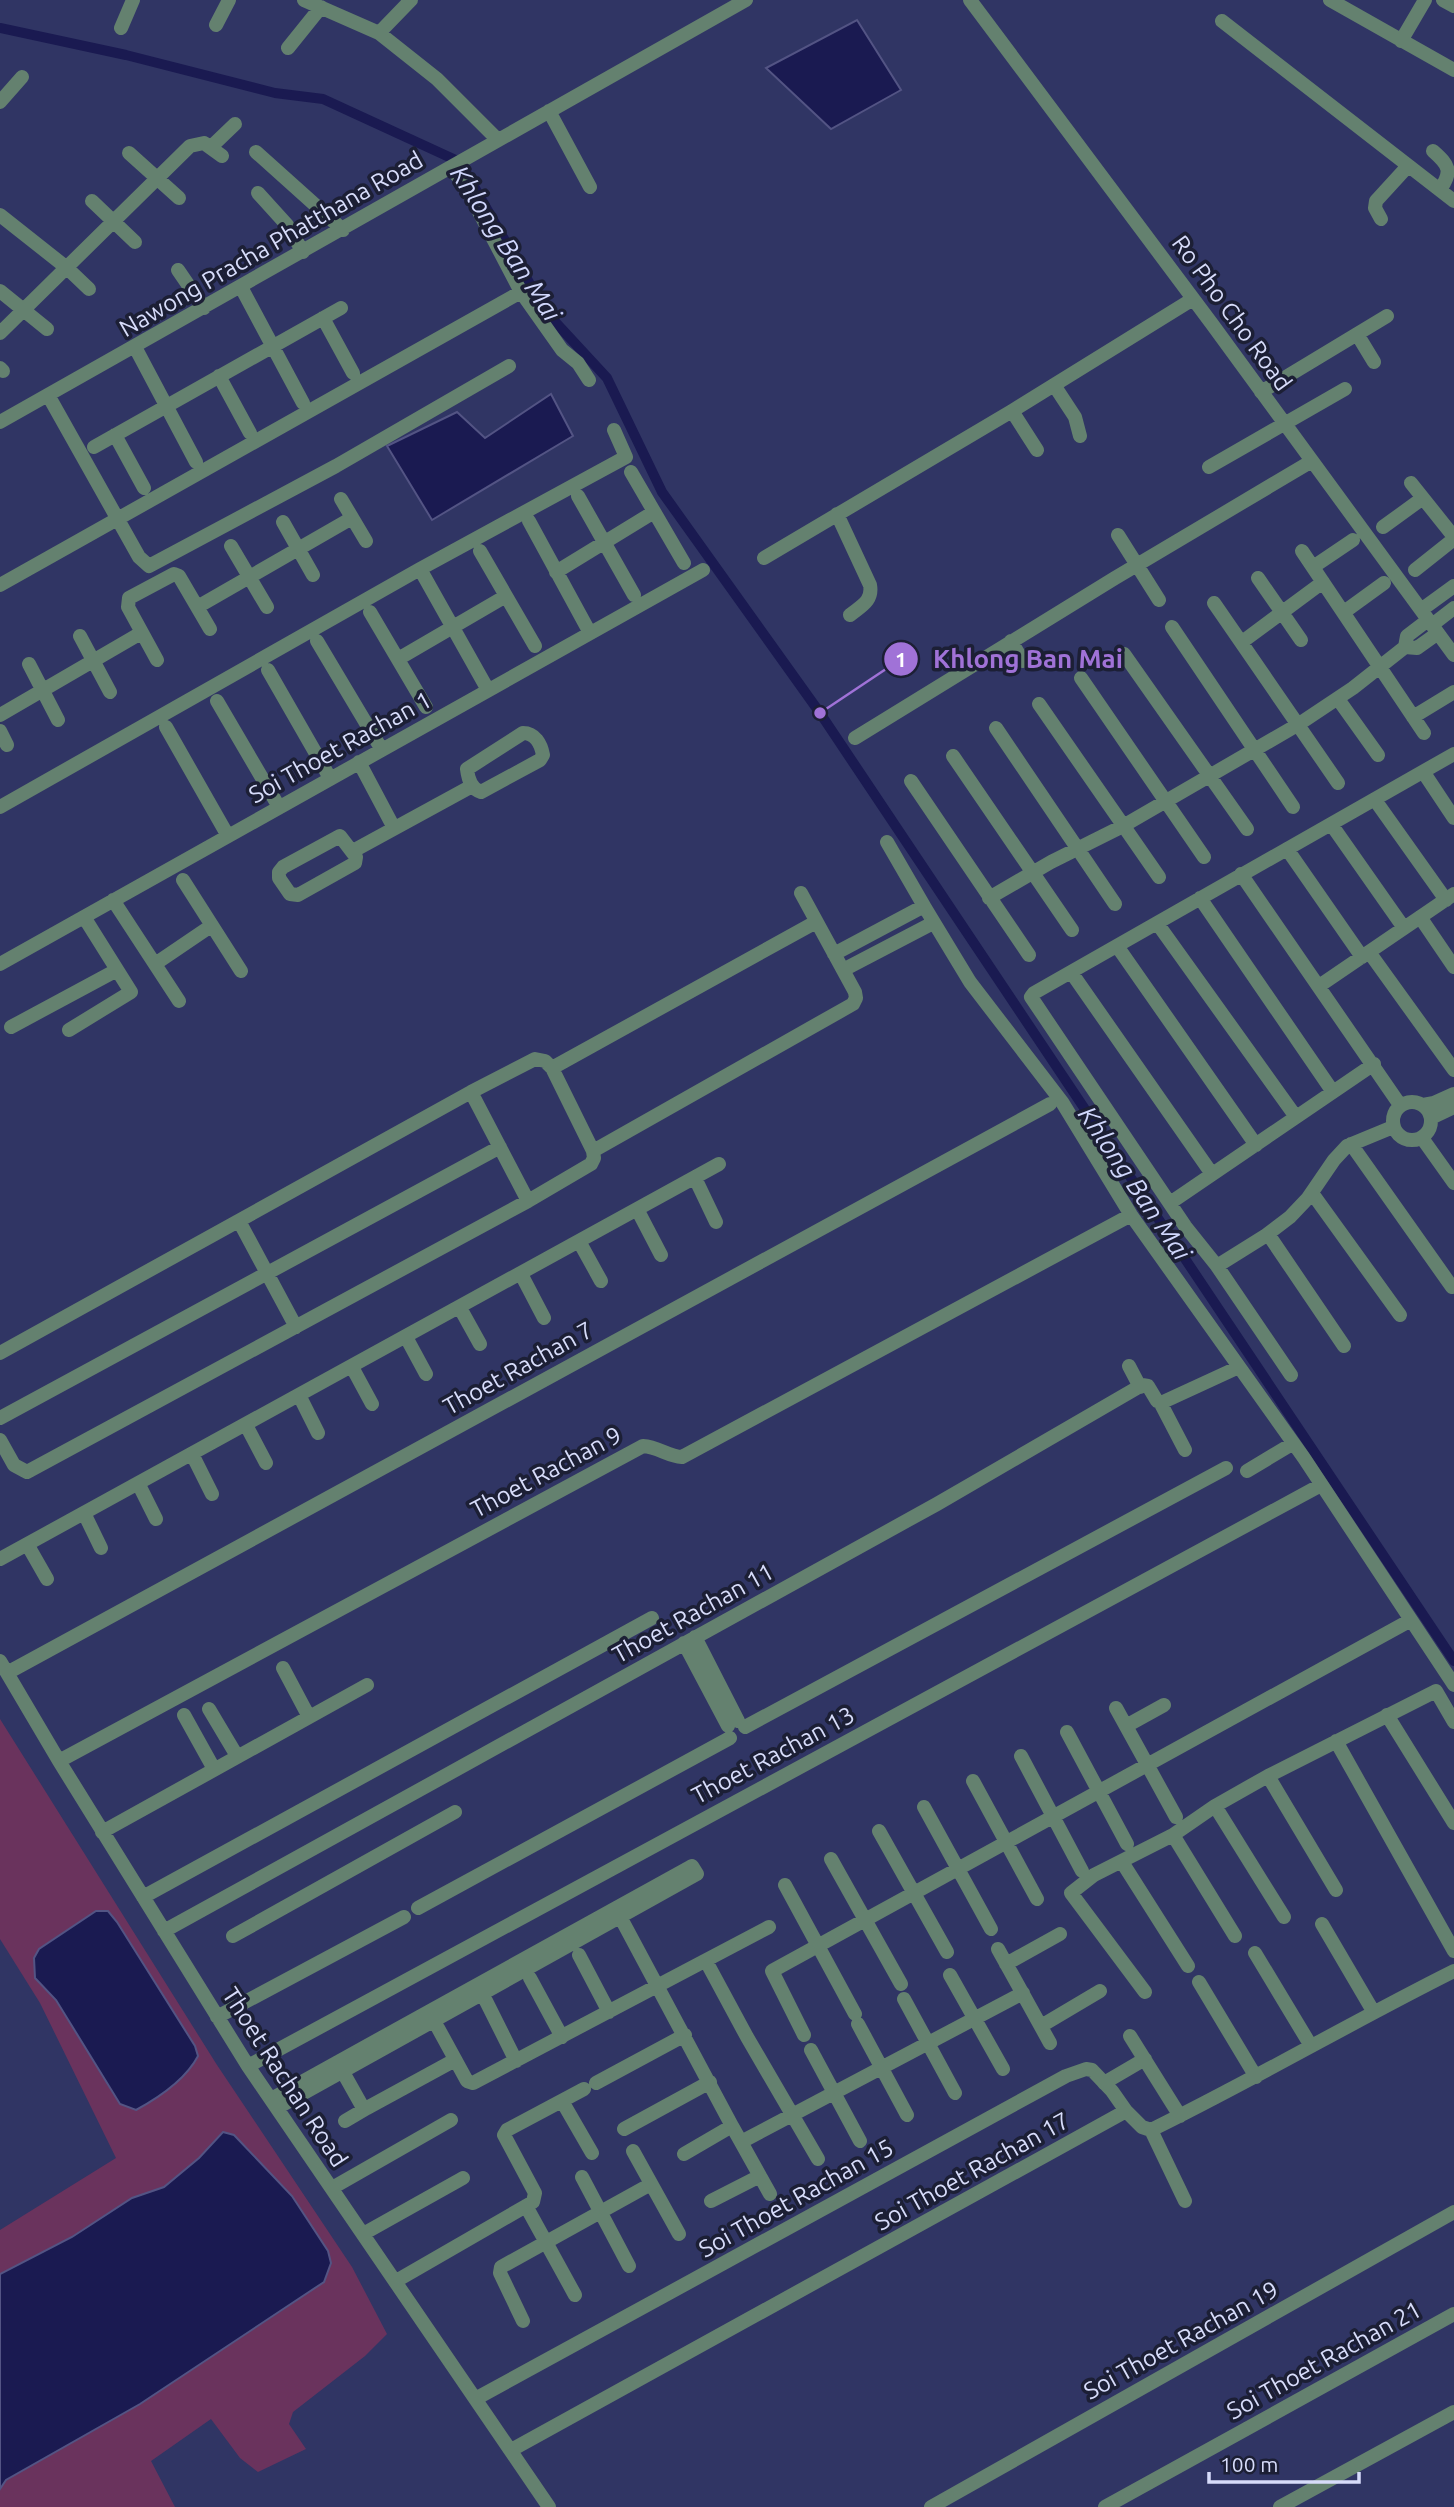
<svg xmlns="http://www.w3.org/2000/svg" width="1454" height="2507" viewBox="0 0 1454 2507" font-family="Ubuntu,sans-serif">
	<style>
		.green { fill: #6a335d; fill-rule: evenodd }
		.water { fill: #1a1a51; stroke: #535484; stroke-width: 2 }
		.lines { fill: none; stroke-linecap: round; stroke-linejoin: round }
		.canal { stroke: #1a1a51; stroke-width: 10 }
		.minor { stroke: #64816f; stroke-width: 14 }
		.labels { text-anchor: middle; dominant-baseline: central; stroke-width: 7; stroke-linejoin: round; paint-order: stroke }
		.street-label { font-size: 24px; fill: #d7dcfa; stroke: #1c1f35 }
		.water-label { font-size: 26px; font-style: italic; fill: #d0d7fc; stroke: #1c1f35 }
		.leader { fill: none; stroke: #a072d7; stroke-width: 2.5 }
		.callout-dot { fill: #a072d7; stroke: #1c1f35; stroke-width: 2.5 }
		.mark-label { font-size: 21px; text-anchor: middle; font-weight: bold; fill: #fff }
		.callout-label { font-size: 26px; text-anchor: middle; font-weight: bold; fill: #a072d7; stroke: #1c1f35; stroke-width: 7; stroke-linejoin: round; paint-order: stroke }
	</style>
	<rect width="100%" height="100%" fill="#303564"/>
	<path class="green" d="M0 1719 217 2065 352 2267 387 2334 365 2356 293 2412 289 2424 306 2449 258 2472 240 2458 211 2419 151 2461 175 2507H0V2489L6 2480 140 2404 283 2310 324 2282 331 2263 223 2132 199 2158 164 2187 132 2198 72 2237 0 2274V2230L116 2158 40 2003 0 1939ZM96 1911H108L120 2104 56 2000 35 1978 39 1949Z"/>
	<path class="water" d="M857 20 901 90 831 129 766 68Z
		M551 394 573 436 432 520 387 446 457 412 485 438Z
		M96 1911H108L117 1922 195 2046 198 2056C186 2079 158 2098 136 2110L120 2104 56 2000 35 1978 34 1958 39 1949Z
		M223 2132 234 2135 292 2196 328 2251 331 2263 324 2282 140 2404 6 2480 0 2489V2274L72 2237 132 2198 164 2187 199 2158Z"/>
	<g class="lines">
		<path class="canal" d="M0 28 126 55 275 93 323 99 460 162 546 312 607 378 662 492 820 713 1454 1661"/>
		<path class="minor" d="M304 0 379 33 437 79 498 140
			M970 0 1212 324 1454 655
			M1330 0 1454 70
			M1443 0 1454 6
			M1222 21 1454 201
			M216 25 229 0
			M121 28 133 0
			M379 33 411 0
			M1401 41 1425 0
			M288 48 321 7
			M0 102 22 77
			M549 111 590 187
			M211 147 235 124
			M1433 151C1450 166 1452 171 1440 190
			M256 152 343 230
			M129 153 179 198
			M450 168 464 183 521 292 562 350 578 363 589 380
			M258 193 287 225 303 252
			M92 201 135 242
			M0 215 67 268 89 289
			M1381 219 1375 208 1376 201 1408 166
			M178 270 204 308
			M241 287 303 403
			M0 291 47 329
			M323 318 353 373
			M0 333 190 146 204 143 222 156
			M1357 334 1374 362
			M135 347 196 462
			M0 368 3 371
			M219 376 250 433
			M1054 385 1075 417 1080 436
			M1261 392 1387 316
			M48 395 139 557 149 566 336 466 509 366
			M1012 411 1037 450
			M0 422 746 0
			M115 435 144 488
			M94 447 341 308
			M1209 467 1345 389
			M631 472 684 563
			M1411 483 1454 537
			M578 496 634 595
			M341 499 366 541
			M837 514 870 585C873 601 861 606 850 615
			M529 521 590 633
			M283 522 313 575
			M1383 527 1423 498
			M1118 535 1159 600
			M231 546 267 607
			M480 551 535 646
			M1302 551 1424 733
			M764 558 1012 411 1193 299
			M1313 567 1353 540
			M420 569 488 690
			M1415 570 1454 539
			M556 572 654 512
			M1258 578 1301 640
			M0 585 521 292
			M1214 603 1338 783
			M199 606 352 518
			M1421 610 1454 586
			M370 612 426 707
			M1344 612 1384 583
			M1432 625 1454 608
			M1172 627 1293 807
			M80 636 110 692
			M317 641 382 750
			M1011 641 1023 661
			M1242 642 1323 582
			M1405 647 1417 648 1438 633
			M1124 654 1247 829
			M398 659 506 596
			M157 660 128 607 129 598 174 574 179 576 210 629
			M29 664 58 720
			M268 670 330 778
			M1081 678 1204 857
			M1338 699 1378 755
			M217 701 279 807
			M1039 704 1159 877
			M0 715 141 633
			M1413 717 1454 692
			M166 727 228 836
			M996 728 1115 904
			M0 731 7 745
			M523 733C535 733 541 744 543 755L540 760 481 792C471 789 468 778 467 769Z
			M855 738 1115 578 1312 461
			M953 756 1072 930
			M359 762 394 828
			M1424 773 1454 818
			M911 781 1029 955
			M1375 800 1446 900
			M0 807 420 569 626 457 614 430
			M1331 824 1404 928
			M340 836 356 857 355 863 298 895 290 894 279 878V872L283 867Z
			M887 842 924 906
			M1287 849 1362 957
			M353 851 472 786
			M1241 874 1400 1105
			M183 880 241 971
			M989 898 1051 862 1123 826 1299 724 1353 688 1405 647 1407 636 1428 620
			M1200 898 1333 1092
			M113 900 179 1001
			M1420 917 1454 967
			M1157 923 1296 1117
			M1117 946 1256 1145
			M1369 952 1454 1070
			M834 954 924 906 970 982 1062 1102 1131 1215 1304 1458 1454 1685
			M0 964 703 570
			M155 964 211 926
			M843 970 933 923
			M1071 972 1212 1174
			M1319 986 1454 894
			M11 1027 117 970
			M69 1030 131 992 84 917
			M552 1068 816 922
			M471 1092 528 1201
			M1393 1121a19 19 0 1 1 38 0a19 19 0 1 1-38 0Z
			M1423 1105 1434 1103 1454 1094
			M1431 1118 1454 1107
			M1422 1138 1454 1183
			M1351 1144 1452 1287
			M593 1151 853 1004 856 998 855 992 801 893
			M695 1178 716 1222
			M1312 1193 1400 1315
			M1170 1203 1374 1064
			M637 1209 661 1255
			M239 1221 296 1327
			M1268 1234 1344 1346
			M580 1243 601 1281
			M1217 1266 1265 1236 1290 1217 1308 1198 1334 1160 1347 1146 1393 1127
			M521 1274 544 1318
			M460 1308 480 1344
			M406 1337 426 1374
			M0 1353 471 1092 535 1059 545 1061 552 1068 593 1151 594 1158 591 1164 528 1201 27 1472 14 1465 0 1440
			M1129 1366 1140 1387
			M352 1367 372 1404
			M1291 1375 1217 1266 1185 1226 1031 997 1034 993 1454 754
			M299 1395 318 1433
			M1160 1402 1185 1450
			M0 1418 500 1147
			M246 1425 266 1463
			M192 1454 212 1494
			M1247 1471 1292 1444
			M138 1483 156 1519
			M84 1513 101 1548
			M27 1544 47 1579
			M0 1559 719 1164
			M695 1637 738 1721
			M684 1643 728 1726
			M0 1661 59 1761 248 2066 549 2507
			M283 1668 309 1717
			M7 1673 1050 1104
			M1116 1708 1176 1817
			M209 1709 237 1756
			M184 1715 214 1769
			M1387 1715 1454 1823
			M1126 1726 1164 1705
			M745 1727 1226 1468
			M1067 1732 1127 1844
			M1336 1741 1454 1951
			M1021 1756 1082 1871
			M59 1761 643 1446C658 1447 668 1456 682 1457L1131 1215
			M1268 1776 1336 1890
			M973 1781 1037 1899
			M1215 1806 1284 1917
			M924 1807 991 1929
			M879 1831 947 1952
			M102 1832 367 1685
			M1173 1835 1235 1936
			M831 1859 901 1984
			M1122 1862 1188 1966
			M785 1885 855 2014
			M143 1897 652 1618
			M418 1908 730 1738
			M616 1909 732 2126
			M1322 1924 1373 2011
			M164 1931 937 1504 1142 1385 1148 1386 1157 1401 1163 1402 1239 1367
			M233 1936 455 1812
			M998 1949 1050 2043
			M1255 1953 1311 2046
			M579 1955 609 2012
			M706 1961 747 2037 818 2159
			M1006 1964 1060 1934
			M950 1975 1003 2069
			M530 1978 562 2037
			M1199 1982 1256 2077
			M1145 1992 1071 1893 1094 1875 1173 1835 1215 1806 1268 1776 1436 1691 1454 1722
			M904 1999 955 2093
			M486 2001 516 2061
			M217 2017 404 1917
			M858 2024 907 2115
			M1041 2026 1100 1991
			M438 2028 467 2081 473 2083 769 1927
			M804 2035 772 1971 1411 1620
			M1130 2036 1180 2116
			M811 2050 860 2141
			M339 2065 362 2106 367 2108 455 2060
			M248 2066 1321 1485
			M596 2083 685 2035
			M1104 2083 1145 2059
			M271 2099 690 1867 692 1866 697 1874 277 2108
			M562 2101 592 2153
			M345 2121 367 2108
			M624 2129 710 2082
			M1151 2130 1185 2201
			M741 2142 770 2194
			M633 2151 679 2234
			M684 2154 732 2126 741 2142 1023 1993
			M582 2177 629 2266
			M332 2188 451 2120
			M711 2201 760 2176
			M526 2206 575 2295
			M363 2234 463 2178
			M396 2281 533 2202 535 2193 504 2135 507 2130 584 2089
			M523 2321 500 2273 501 2267 651 2184
			M477 2398 1066 2076 1086 2069 1092 2070 1112 2091 1126 2111
			M511 2450 1126 2111 1142 2127 1151 2130C1253 2080 1352 2022 1454 1971
			M931 2507 1454 2212
			M1105 2507 1454 2314
			M1280 2507 1454 2412"/>
	</g>
	<g class="labels">
		<g class="street-label">
			<text transform="translate(271 244) rotate(-30)">Nawong Pracha Phatthana Road</text>
			<text transform="translate(1232 313) rotate(54)">Ro Pho Cho Road</text>
			<text transform="translate(340 747) rotate(-29)">Soi Thoet Rachan 1</text>
			<text transform="translate(518 1368) rotate(-29)">Thoet Rachan 7</text>
			<text transform="translate(546 1472) rotate(-28)">Thoet Rachan 9</text>
			<text transform="translate(693 1613) rotate(-29)">Thoet Rachan 11</text>
			<text transform="translate(773 1755) rotate(-28)">Thoet Rachan 13</text>
			<text transform="translate(285 2077) rotate(57)">Thoet Rachan Road</text>
			<text transform="translate(972 2171) rotate(-29)">Soi Thoet Rachan 17</text>
			<text transform="translate(796 2198) rotate(-29)">Soi Thoet Rachan 15</text>
			<text transform="translate(1181 2340) rotate(-29)">Soi Thoet Rachan 19</text>
			<text transform="translate(1324 2360) rotate(-29)">Soi Thoet Rachan 21</text>
		</g>
		<g class="water-label">
			<text transform="translate(506 243) rotate(57)">Khlong Ban Mai</text>
			<text transform="translate(1135 1183) rotate(56)">Khlong Ban Mai</text>
		</g>
	</g>
	<path class="leader" d="M820 713L901 659"/>
	<g class="callout-dot">
		<circle cx="820" cy="713" r="7"/>
		<circle cx="901" cy="659" r="18"/>
	</g>
	<g class="mark-label">
		<text x="901" y="667">1</text>
	</g>
	<g class="callout-label">
		<text x="1028" y="668">Khlong Ban Mai</text>
	</g>
	<path d="M1209 2472v10h150v-10" fill="none" stroke="#d7dcfa" stroke-width="3.5"/>
	<text x="1220" y="2472" font-size="21" fill="#d7dcfa" stroke="#1c1f35" stroke-width="5" paint-order="stroke">100 m</text>
</svg>
